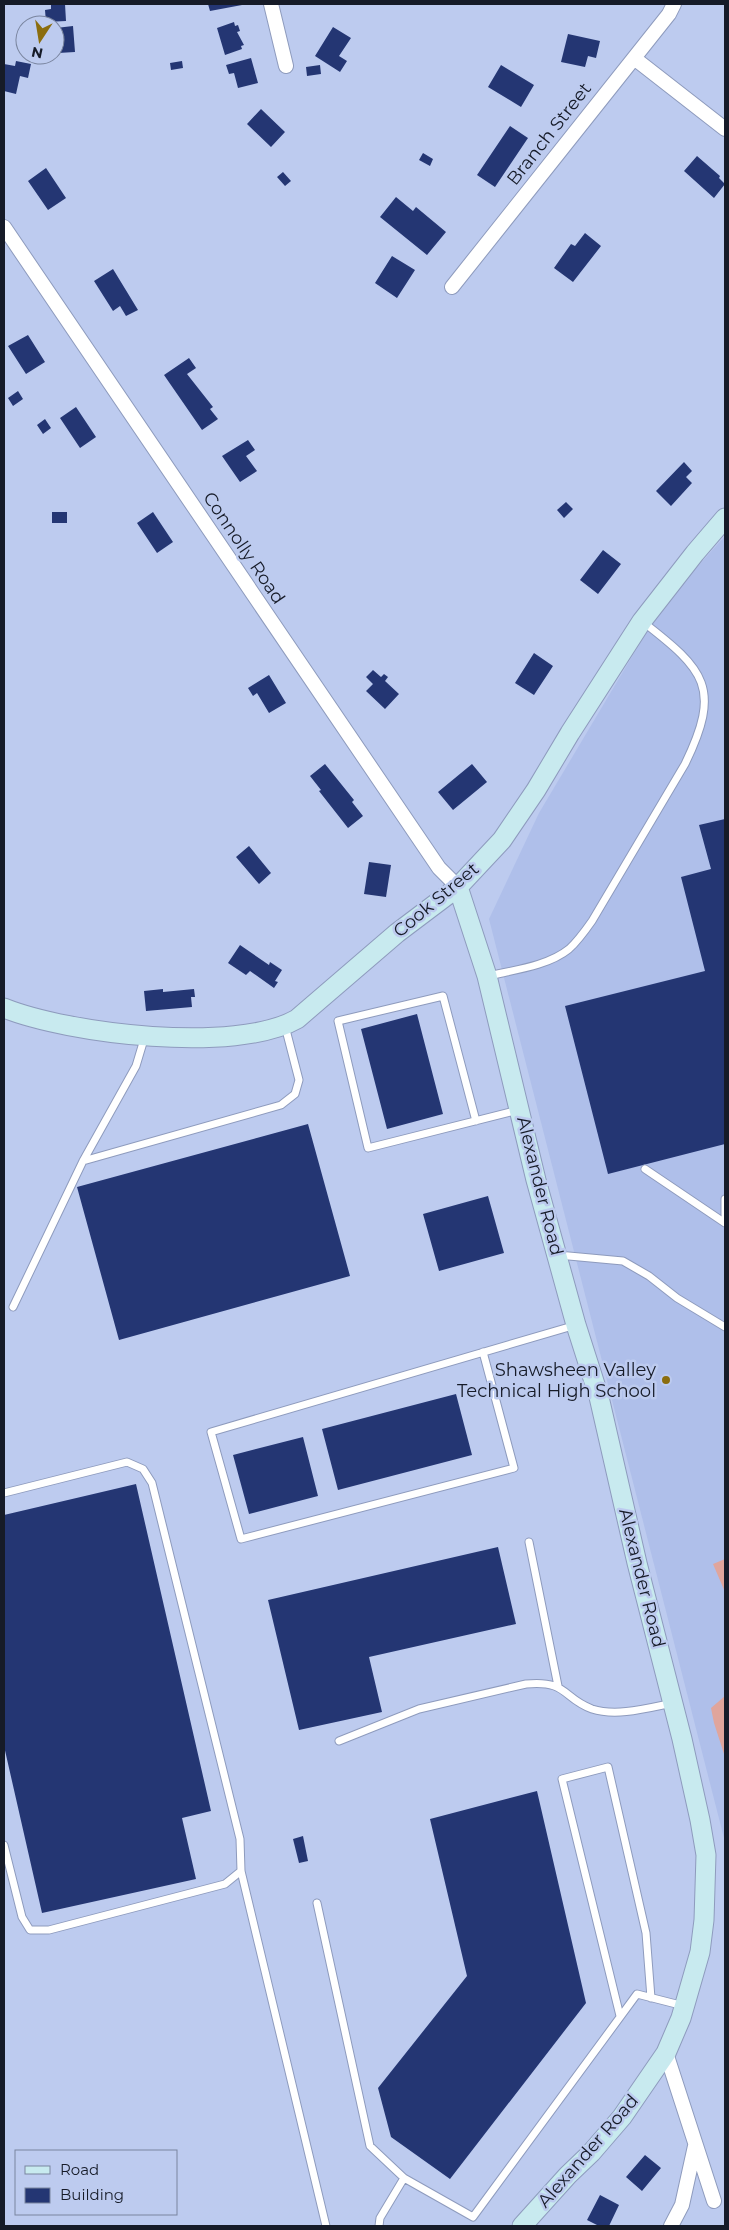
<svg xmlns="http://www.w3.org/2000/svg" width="729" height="2230" viewBox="0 0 729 2230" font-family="Montserrat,sans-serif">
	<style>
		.built { fill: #afbfea }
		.green { fill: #e0a59c }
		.building { fill: #243673 }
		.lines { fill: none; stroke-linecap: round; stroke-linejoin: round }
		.lane-casing { stroke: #8e9bbd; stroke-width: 9 }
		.street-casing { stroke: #8e9bbd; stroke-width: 16 }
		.secondary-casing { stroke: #8e9bbd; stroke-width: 21 }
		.lane { stroke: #fff; stroke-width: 7 }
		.street { stroke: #fff; stroke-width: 14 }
		.secondary { stroke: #c8eaef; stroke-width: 19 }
		.poi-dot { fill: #8b6d0e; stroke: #bdcbef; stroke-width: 2 }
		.labels { text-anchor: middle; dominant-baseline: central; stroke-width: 5; stroke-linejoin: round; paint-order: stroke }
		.street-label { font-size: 18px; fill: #161b28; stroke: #bdcbef }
		.poi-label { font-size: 18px; fill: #161b28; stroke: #bdcbef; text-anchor: end }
	</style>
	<rect width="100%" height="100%" fill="#bdcbef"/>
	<path class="built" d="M725 536V1842L489 919 539 813 662 606Z"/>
	<path class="green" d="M725 1559V1592L713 1564Z
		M725 1696V1757L714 1723 711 1708Z"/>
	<path class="building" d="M51 4H65L66 21 46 22 45 10 51 9Z
		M208 4H242V5L210 11Z
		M234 22 235 26 238 25 240 31 237 32 244 45 241 46 242 49 225 55 217 28Z
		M73 26 75 52 58 53 56 28Z
		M333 27 351 38 339 56 347 61 340 72 315 56Z
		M568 34 600 41 596 58 588 56 585 67 561 62Z
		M251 58 258 83 238 88 234 73 229 74 226 65Z
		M16 61 31 64 28 78 20 76 16 94 4 91V64L15 66Z
		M182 61 183 68 171 70 170 63Z
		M320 65 321 74 307 76 306 67Z
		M501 65 534 85 521 107 488 87Z
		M261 109 285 132 271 147 247 124Z
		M510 126 528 138 495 187 477 175Z
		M423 153 433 159 430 166 419 160Z
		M697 156 720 176 719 178 725 184 714 198 684 171Z
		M46 168 66 198 48 210 28 181Z
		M283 172 291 181 285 186 277 177Z
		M396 197 413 211 416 207 446 232 427 255 380 217Z
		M585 233 601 246 573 282 554 268 571 244 575 246Z
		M392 256 415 270 397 298 375 283Z
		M113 269 138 310 126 316 120 306 113 311 94 281Z
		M28 335 45 362 26 374 8 346Z
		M189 358 196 368 187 374 213 407 210 409 218 419 202 430 164 375Z
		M18 391 23 399 13 406 8 398Z
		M76 407 96 437 80 448 60 418Z
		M45 419 51 428 43 434 37 425Z
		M248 440 255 450 246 456 257 471 240 482 222 456Z
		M684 462 692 471 686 477 692 483 671 506 656 491Z
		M566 502 573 509 564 518 557 510Z
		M52 512H67V523H52Z
		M153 512 173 542 157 553 137 523Z
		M603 550 621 564 598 594 580 580Z
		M534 653 553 666 534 695 515 683Z
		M373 670 381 677 384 674 388 677 385 681 399 694 385 709 366 691 373 684 366 677Z
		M269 675 286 703 269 713 257 693 253 696 248 688Z
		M325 764 354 800 352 802 363 816 348 828 319 791 321 790 310 776Z
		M472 764 487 782 453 810 438 792Z
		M725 819V1144L608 1174 565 1006 705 971 681 877 711 869 699 825Z
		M249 846 271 873 259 884 236 857Z
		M369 862 391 865 386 897 364 894Z
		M240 945 269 965 270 962 282 970 275 981 278 982 274 988 250 971 246 975 228 963Z
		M163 989V992L194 989 195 997H191L192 1007 146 1011 144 991Z
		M417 1014 443 1114 387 1129 361 1029Z
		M308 1124 350 1276 119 1340 77 1187Z
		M488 1196 504 1253 439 1271 423 1214Z
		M456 1394 472 1455 338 1490 322 1429Z
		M303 1437 318 1496 249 1514 233 1455Z
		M136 1484 211 1811 182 1818 196 1879 42 1913 4 1746V1515Z
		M498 1547 516 1624 369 1657 382 1712 299 1730 268 1600Z
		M537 1791 586 2003 450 2179 391 2137 378 2088 467 1976 430 1819Z
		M303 1836 308 1861 299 1863 293 1839Z
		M645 2155 661 2168 642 2191 626 2177Z
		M600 2195 619 2205 609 2226H599L587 2220Z"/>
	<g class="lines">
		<defs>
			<path id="lane" d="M488 976C514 970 548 966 569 949 578 941 585 931 592 921L685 764C722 688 705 670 643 622
				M476 1121 443 996 338 1021 368 1148 518 1110
				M83 1161 281 1105 295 1094 299 1080 285 1026
				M645 1169 725 1223
				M725 1199V1215
				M558 1255 623 1261 649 1276 677 1298 725 1327
				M13 1307 83 1161 136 1066 145 1036
				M483 1352 514 1468 241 1539 211 1432 576 1325
				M4 1493 127 1462 143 1469 152 1483 240 1839 241 1871 326 2226
				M529 1542 558 1686
				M339 1741 419 1709 526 1684C568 1680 562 1698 592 1709 617 1717 648 1708 673 1703
				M4 1845 22 1917 30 1930H49L225 1884 241 1871
				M317 1903 370 2146 404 2178
				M620 2016 562 1779 608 1767 646 1933 651 1998
				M379 2226 380 2218 404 2178 473 2217 637 1994 684 2006"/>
			<path id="street" d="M271 4 286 66
				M634 58 725 129
				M4 227 439 868 458 887
				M452 287 669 14 674 4
				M666 2053 714 2201
				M671 2226 682 2205 695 2146"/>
			<path id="secondary" d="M458 887 487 976 536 1180 576 1325 599 1397 637 1563 682 1739 700 1820 706 1855 704 1920 700 1952 681 2018 666 2053 622 2117 591 2153 568 2175 522 2226
				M4 1008C69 1034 236 1054 297 1019L397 933 458 887 502 840 536 790 570 733 642 621 695 553 725 518"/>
		</defs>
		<use href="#lane" class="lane-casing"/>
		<use href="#street" class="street-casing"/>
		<use href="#secondary" class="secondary-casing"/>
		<use href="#lane" class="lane"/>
		<use href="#street" class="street"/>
		<use href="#secondary" class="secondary"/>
	</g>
	<circle class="poi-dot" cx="666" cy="1380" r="5"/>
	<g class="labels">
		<g class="street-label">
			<text transform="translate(549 134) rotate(-52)">Branch Street</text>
			<text transform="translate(244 548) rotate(56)">Connolly Road</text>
			<text transform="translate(436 900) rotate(-40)">Cook Street</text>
			<text transform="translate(540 1186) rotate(76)">Alexander Road</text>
			<text transform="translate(642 1578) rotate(76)">Alexander Road</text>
			<text transform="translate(588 2151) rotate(-49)">Alexander Road</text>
		</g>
		<g class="poi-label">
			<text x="656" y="1370">Shawsheen Valley<tspan x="656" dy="21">Technical High School</tspan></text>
		</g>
	</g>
	<rect width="729" height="2230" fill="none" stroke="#161b28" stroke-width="10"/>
	<rect x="15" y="2150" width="162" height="65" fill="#bdcbef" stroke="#7a859f"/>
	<rect x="25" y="2166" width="25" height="8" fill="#c8eaef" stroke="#7a859f"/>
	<text x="60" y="2175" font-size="15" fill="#161b28">Road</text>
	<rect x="25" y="2188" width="25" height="15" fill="#243673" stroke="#7a859f"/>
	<text x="60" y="2200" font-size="15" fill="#161b28">Building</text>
	<g transform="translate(40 40) rotate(192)"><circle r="24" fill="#bdcbef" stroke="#7a859f"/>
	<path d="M0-4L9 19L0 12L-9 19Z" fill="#8b6d0e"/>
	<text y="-8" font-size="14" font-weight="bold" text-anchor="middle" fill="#161b28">N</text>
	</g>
</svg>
